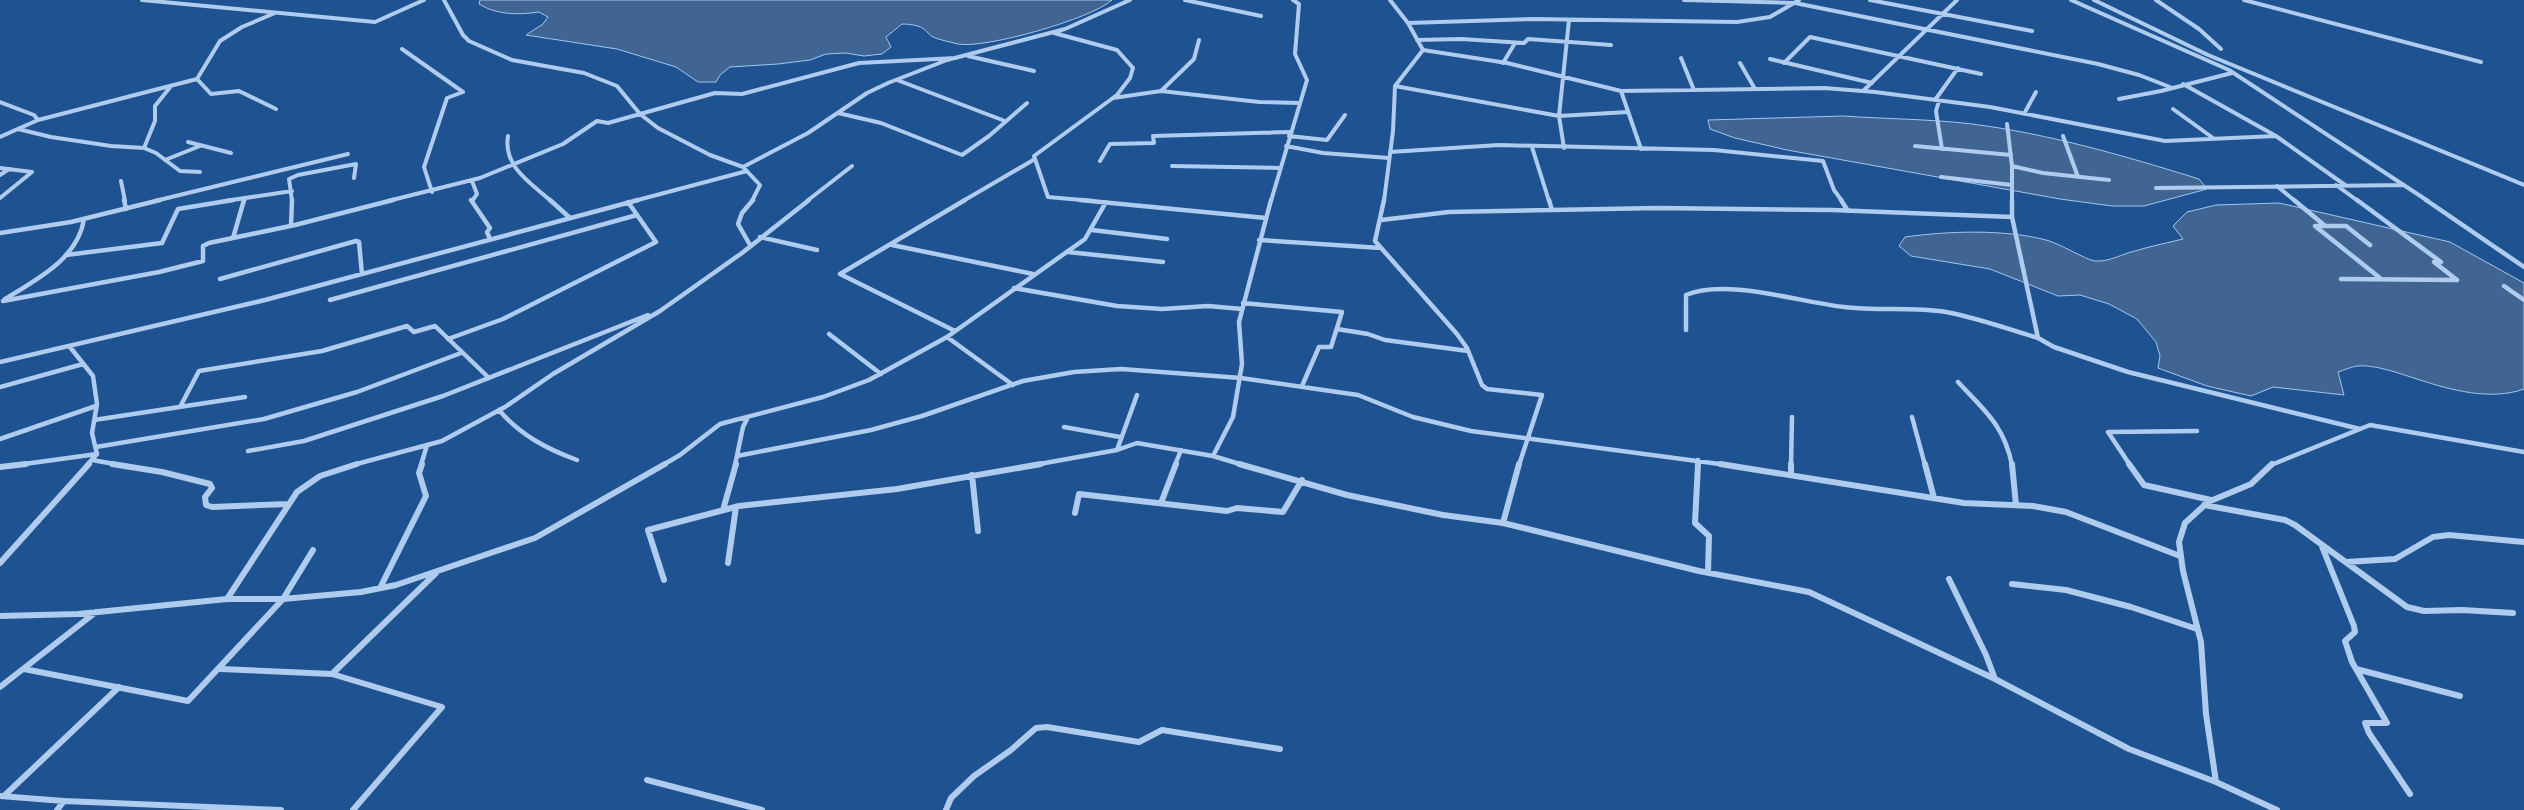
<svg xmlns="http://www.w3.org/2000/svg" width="2524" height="810" viewBox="0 0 2524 810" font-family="'Varela Round',sans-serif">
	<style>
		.water { fill: #406592; stroke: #a2c7ef }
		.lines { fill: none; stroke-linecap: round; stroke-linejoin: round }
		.minor-far2 { stroke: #afccee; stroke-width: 4 }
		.minor-far1 { stroke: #afccee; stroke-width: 4.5 }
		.minor { stroke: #afccee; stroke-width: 6 }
	</style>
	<rect width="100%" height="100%" fill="#1e5291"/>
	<path class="water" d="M480 0H1112C1091 19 985 49 958 44 950 42 940 40 933 37 929 35 927 31 924 29 918 25 909 24 902 24L886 37 891 47 882 54 864 56 846 53 826 54 810 60 778 64 730 67 720 75 716 82H698L676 67 617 49 526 35 543 24 548 17 539 12C518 15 497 15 479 4Z
		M1843 116C1885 119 1931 119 1972 124 2050 134 2125 156 2199 179L2207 189 2144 206H2112L2060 199 1787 150 1735 138 1710 129 1708 120Z
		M2279 203 2450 242 2524 283V389C2491 401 2450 390 2417 379 2401 374 2374 364 2357 366 2351 367 2344 370 2338 372L2344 395 2273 387 2251 396 2207 386 2158 368 2160 356 2156 342 2137 319 2109 304 2080 295 2058 296 1990 269 1911 256 1899 246 1905 237C1948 231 2004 229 2046 240 2059 243 2086 260 2095 261 2110 262 2121 254 2135 251 2151 246 2167 243 2183 239L2173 226 2187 212 2216 205Z"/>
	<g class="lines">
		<path class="minor-far2" d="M142 0 375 22 424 0
			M444 0 463 35 469 41 512 60 584 73 617 86 640 114 658 128 710 155 743 167 760 185 752 201
			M1185 0 1261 16
			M1684 0 1795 3 2098 64 2139 75 2170 87
			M1870 0 2032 31
			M2071 0 2229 70 2428 201
			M2094 0 2208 55 2524 185
			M2156 0 2199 29 2221 49
			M2244 0 2481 62
			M1408 23 1533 19 1737 22 1770 17 1799 0
			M1054 33 1117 50 1133 68 1130 78 1117 95 1034 156 1048 197 1093 201
			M1417 40 1461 39 1524 43 1528 39 1611 45
			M402 49 463 92 447 98 424 167 432 192
			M1423 50 1507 63 1621 91 1824 88 1875 92 1990 107 2165 141 2276 136
			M968 56 1034 71
			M1681 58 1694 90
			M1770 59 1872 83
			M1503 63 1515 43
			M1740 63 1755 89
			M1784 63 1810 37 1981 74
			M197 79 211 94 239 91 276 109
			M897 80 1005 121
			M2183 84 2276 136 2345 185
			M1395 86 1559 116 1628 112
			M1161 91 1194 59 1199 40
			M1621 91 1641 149
			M1863 91 1957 0
			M1113 98 1161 91 1259 102 1300 103
			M2119 99 2161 91 2232 73
			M1935 100 1958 68
			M1939 101 1936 111 1942 149
			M0 102 34 115 38 120
			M2173 109 2213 138
			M838 113 881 123 962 155 989 136 1027 103
			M2024 114 2036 92
			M2007 124 2012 166V201
			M18 129 51 137 111 146 144 148 156 153 180 171 200 172
			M508 136C503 167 531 183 551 201
			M1289 136 1327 140 1345 115
			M2063 136 2078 177
			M0 137 38 120 197 79 220 41 242 27 275 13
			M188 142 231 153
			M1286 146 1323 153 1389 158
			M1915 146 2011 155
			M1532 147 1549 201
			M144 148 155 121V106L171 86
			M1564 148 1559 116 1569 20
			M1390 152 1499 145 1714 150 1823 161 1834 190 1842 201
			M165 160 200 146
			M1100 161 1110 144 1154 143 1153 136 1290 132
			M1172 166 1279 168
			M2012 166 2043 173 2109 180
			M743 167 808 133 867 93 888 83 947 60 1065 29 1130 0
			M0 168 32 172
			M0 175 9 169
			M1941 177 2012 185
			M121 181 125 201
			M2336 185 2358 201
			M2277 186 2295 201
			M2156 188 2404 185
			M0 198 32 172
			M155 201 348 154
			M225 201 292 191
			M244 201 245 198
			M292 201 289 179 298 175 356 164 354 178
			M388 201 480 178 563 144 597 121 608 123 715 93 742 94 859 63 956 58
			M472 201 477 194 472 181
			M634 201 747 171
			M807 201 852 166
			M963 201 1035 159
			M1271 201 1307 80 1295 54 1299 4 1293 0
			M1384 201 1393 131 1395 86 1423 50 1408 23 1390 0"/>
		<path class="minor-far1" d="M124 200 126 209
			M471 200 490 228 487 232 490 239
			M550 200 570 218
			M1080 200 1266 218
			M1384 200 1375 241 1457 334 1467 348 1482 385 1487 389 1542 395 1519 465
			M1549 200 1552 210
			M1841 200 1848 211
			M2012 200V217L2038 338 2054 347 2128 372 2360 429
			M2294 200 2324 225
			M2357 200 2441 262H2434L2457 280
			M2426 200 2524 267
			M1381 220 1449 212 1658 208 1832 210 2012 217
			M291 226 292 200
			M1092 230 1167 239
			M0 233 71 222 160 200
			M760 237 817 250
			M233 238 244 200
			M1259 240 1381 248
			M750 245 738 224 742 213 753 200
			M892 245 1033 274
			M2370 245 2346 226H2315L2380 278
			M1068 252 1163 262
			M66 255 162 243 178 209 233 200
			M220 279 356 241 359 242 362 274
			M2341 279 2457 280
			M2504 286 2524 300
			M1014 288 1117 306 1162 309 1208 306 1242 309
			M5 299C36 280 78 259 84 219
			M330 300 637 215
			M3 301 159 272 203 261V246L209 243 295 225 393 200
			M1243 303 1342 312 1331 347H1319L1302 386
			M1337 329 1368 334 1385 340 1468 351
			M1686 330V295C1726 278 1799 302 1844 307 1877 311 1913 307 1946 312 1978 318 2008 329 2038 338
			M955 331 840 274 965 200
			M829 334 881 374
			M947 337 1013 385
			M448 339 503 319 656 242 628 202
			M70 347 93 376 97 404 92 433 97 454 87 465
			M0 362 265 300 638 200
			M1958 382C1984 410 2004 425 2012 465
			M0 387 83 364
			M180 407 199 371 322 351 407 326 414 332 435 326 489 378
			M499 410C520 435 547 449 577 460
			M1912 417 1925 465
			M94 420 245 397
			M1064 427 1120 437
			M0 439 96 406
			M96 447 264 419 357 392 461 353
			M1117 450 1137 395
			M248 451 304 441 443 396 648 315
			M737 456 871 430 922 416 1023 381 1074 372 1121 369 1241 378 1358 395 1413 417 1471 431 1727 465
			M1213 456 1233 417 1242 364 1239 322 1271 200
			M92 460 120 465
			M17 465 97 454
			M353 465 442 441 505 407 553 374 660 311 742 253 809 200
			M421 465 427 445
			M663 465 680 455 720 424 823 397 869 380 947 337 1085 239 1106 202
			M735 465 743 427 748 417
			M1034 465 1117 450 1137 443 1213 456 1243 465
			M1175 465 1181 450
			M1698 465V460
			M1791 465 1792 417
			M2130 465 2108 432 2197 431
			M2271 465 2370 425 2524 452"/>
		<path class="minor" d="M112 464 162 472 210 484 212 488 205 497 206 505 212 507 289 504
			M1239 464 1347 495 1443 515 1503 523 1699 571 1809 592 1995 679 2129 749 2216 782 2277 810
			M1698 464 1695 523 1709 536 1708 573
			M1720 464 1964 503 2033 506 2066 512 2180 556
			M1925 464 1934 498
			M2012 464 2016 505
			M2129 464 2144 485 2211 500
			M0 467 26 464
			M1791 474V464
			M972 475 978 531
			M1161 503 1176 464
			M2204 505 2285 520 2295 525 2407 607 2424 611 2462 610 2513 613
			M723 510 736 464
			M1075 513 1079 494 1227 511 1237 508 1283 512 1302 480
			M1503 523 1519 464
			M2321 544 2354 626 2355 632 2345 641 2352 662 2387 723H2365L2369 733 2410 794
			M2346 562 2395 559 2433 537 2449 535 2524 542
			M0 563 89 464
			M728 563 736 507
			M1949 579 1986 655 1995 679
			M664 580 648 530 739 506 897 489 1041 464
			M2012 584 2066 590 2131 607 2197 629
			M380 588 426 496 419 473 422 464
			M227 599 297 492 320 476 357 464
			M0 616 78 614 227 599H283L361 592 396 585 535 538 665 464
			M24 669 188 701 283 599 313 550
			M220 669 332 674 442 707 353 810
			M2356 669 2460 696
			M332 674 437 572
			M0 687 96 612
			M647 780 762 810
			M2216 782 2206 714 2201 642 2183 571 2179 542 2185 523 2208 502 2251 484 2272 464
			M0 796 64 801 281 810
			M4 796 119 687
			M57 810 64 801
			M946 810 951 798 974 776 1011 750 1036 728 1047 727 1139 742 1162 730 1280 749"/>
	</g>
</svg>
